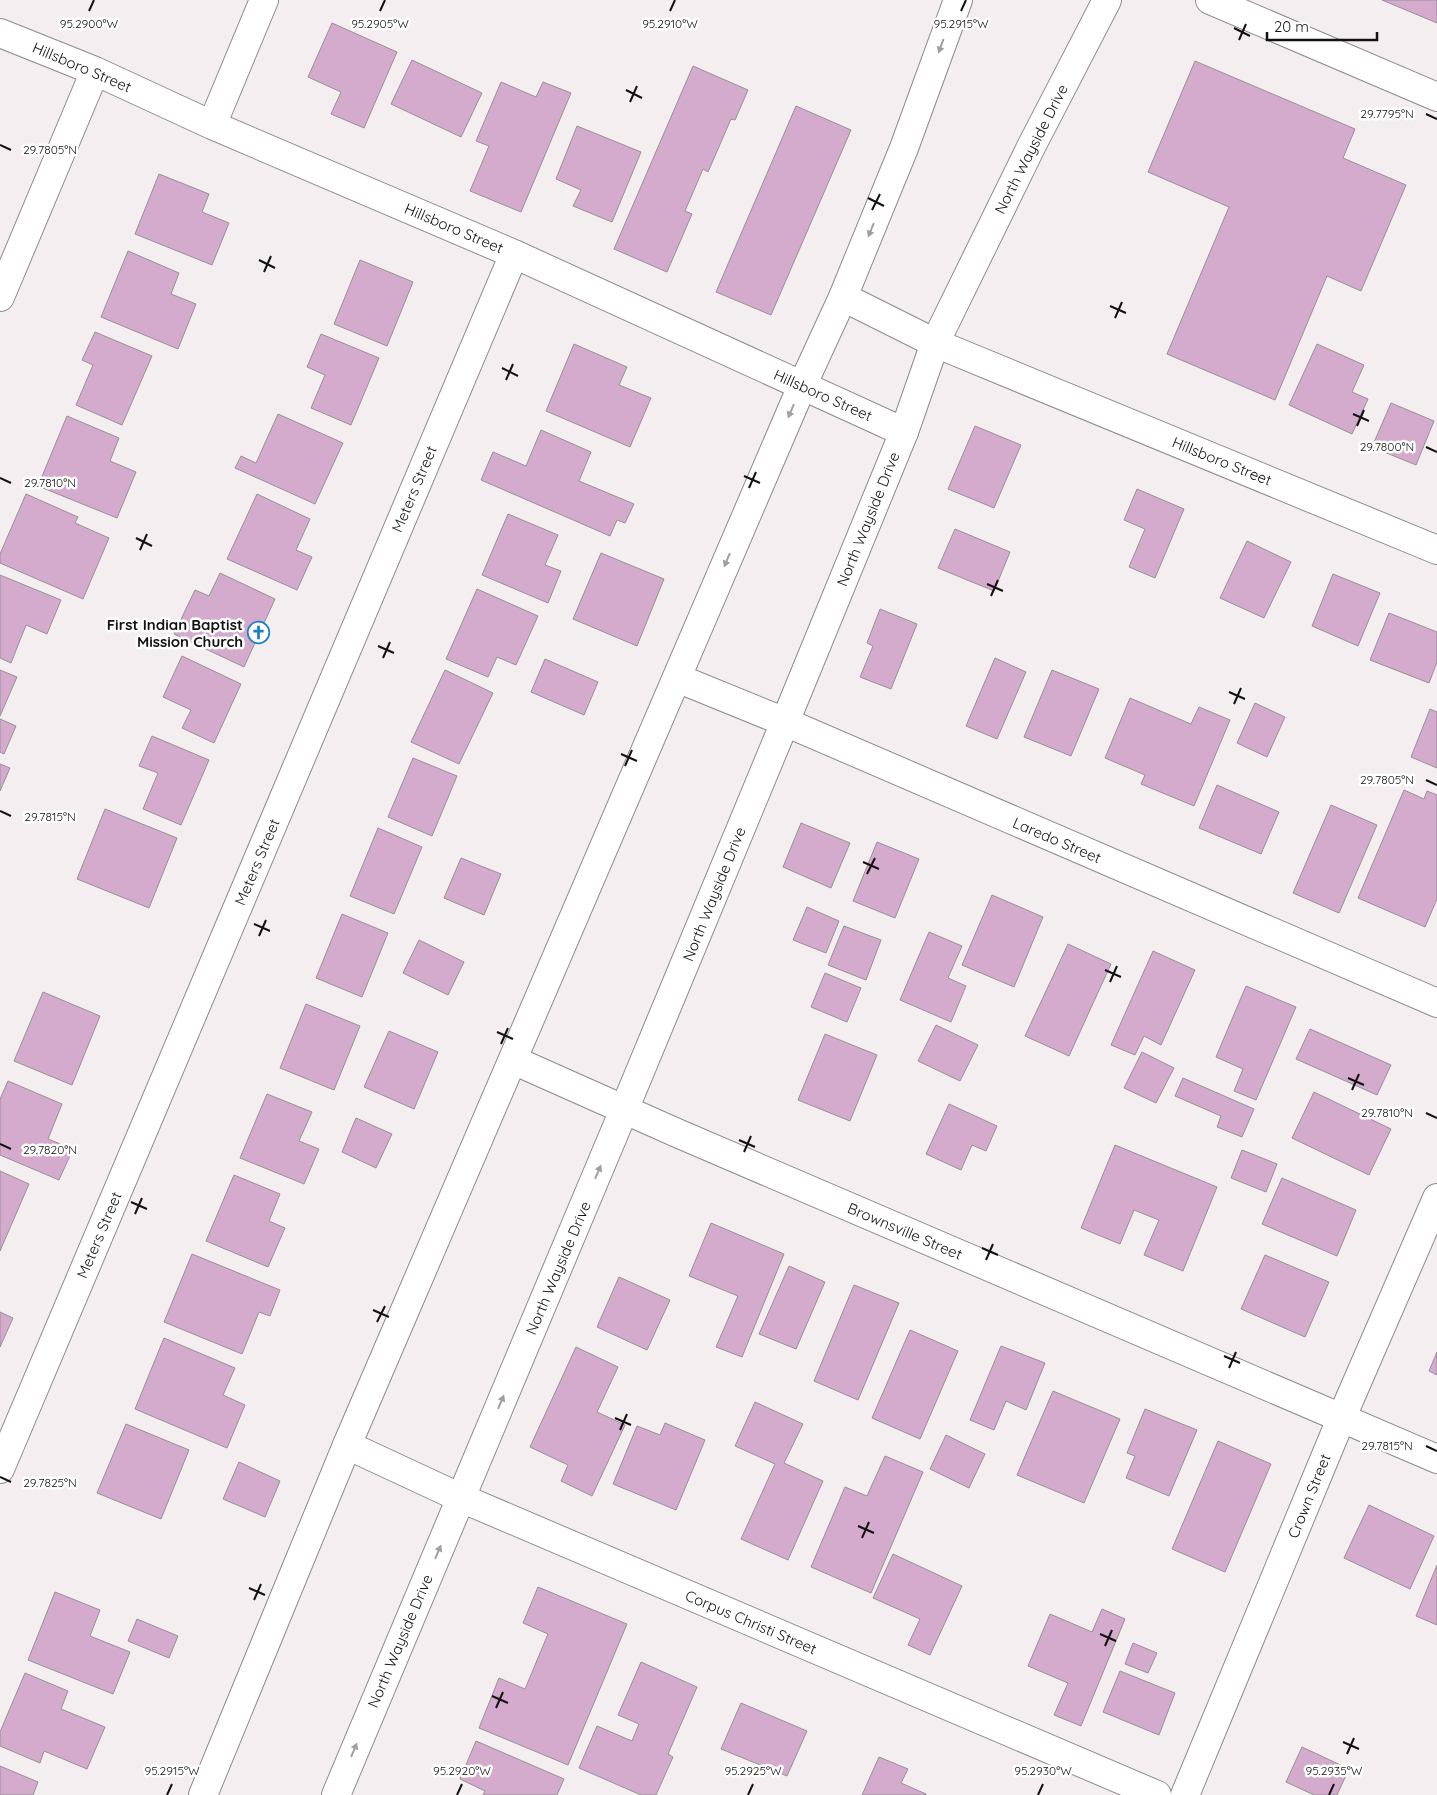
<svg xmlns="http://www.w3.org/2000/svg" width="1437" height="1795" viewBox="0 0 1437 1795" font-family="Quicksand,sans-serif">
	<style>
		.building { fill: #d4aacd; stroke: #969195 }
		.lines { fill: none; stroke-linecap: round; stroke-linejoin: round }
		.minor-casing { stroke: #908a8c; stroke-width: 30 }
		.secondary-casing { stroke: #908a8c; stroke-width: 30 }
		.minor { stroke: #fff; stroke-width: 28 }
		.secondary { stroke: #fff; stroke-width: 28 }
		.oneway { fill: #a1a0a0 }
		.ticks { fill: none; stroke: #131112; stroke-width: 2 }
		.labels { text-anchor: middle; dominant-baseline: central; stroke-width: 5; stroke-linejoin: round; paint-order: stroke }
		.street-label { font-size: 15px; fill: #131112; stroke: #fff }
		.poi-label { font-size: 15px; font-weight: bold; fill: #131112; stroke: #fff; text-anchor: end }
		.ticks-label { font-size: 12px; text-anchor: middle; fill: #131112; stroke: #fff; stroke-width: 5; stroke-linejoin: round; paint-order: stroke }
	</style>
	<rect width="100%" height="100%" fill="#f4eef0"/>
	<path class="building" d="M1382 0H1437V23Z
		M332 23 397 52 364 128 331 114 341 92 308 77Z
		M412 60 482 93 461 137 391 104Z
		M1195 61 1355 129 1343 158 1406 185 1361 291 1327 276 1275 400 1167 354 1229 207 1148 172Z
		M693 66 748 90 735 120 731 119 708 172 703 169 685 211 692 214 667 272 614 249Z
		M501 82 536 97 543 82 571 93 521 212 470 191 489 146 476 141Z
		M796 106 851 130 771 315 716 292Z
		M577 126 641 152 612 222 573 206 581 190 556 179Z
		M159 174 209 194 202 212 229 223 212 265 135 234Z
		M128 251 179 273 171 294 196 304 178 349 101 317Z
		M360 260 413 282 387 346 334 324Z
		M95 332 152 356 122 425 76 405 93 365 82 360Z
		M321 334 379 358 351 425 311 408 325 375 307 367Z
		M574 344 627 367 619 385 651 398 630 447 546 411Z
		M1317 344 1364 365 1352 392 1368 399 1352 434 1289 405Z
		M1391 403 1434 421 1416 465 1372 447Z
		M278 414 343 443 315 504 235 468 241 456 256 463Z
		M67 416 119 438 110 461 136 472 117 518 38 486Z
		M975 426 1021 445 994 508 948 489Z
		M541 430 591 452 579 481 634 504 625 523 617 520 610 536 481 480 493 452 526 466Z
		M1137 489 1184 509 1155 578 1129 567 1145 529 1124 520Z
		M26 494 78 517 75 523 109 538 83 599 0 563V554Z
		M257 494 310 519 296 550 312 557 297 590 227 559Z
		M508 514 558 535 545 565 561 571 548 603 482 575Z
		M955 529 1010 552 994 591 938 568Z
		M1247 541 1291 562 1264 618 1220 598Z
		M601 553 664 579 637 646 573 619Z
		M220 573 275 599 244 667 174 634 195 590 209 596Z
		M1333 574 1380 593 1358 646 1312 626Z
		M0 575 61 600 47 634 26 625 11 663 0 658Z
		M477 589 538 616 516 665 497 657 488 677 446 659Z
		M880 609 917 624 891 689 860 677 873 646 867 643Z
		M1389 613 1437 632V662L1429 683 1370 660Z
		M182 656 241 684 214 743 182 728 191 710 163 697Z
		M995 658 1026 672 997 739 966 726Z
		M545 659 598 682 584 715 531 692Z
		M0 670 17 677 0 716Z
		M445 670 493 693 459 764 411 742Z
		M1052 670 1099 689 1071 756 1024 737Z
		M1130 698 1191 724 1199 707 1230 720 1194 806 1141 784 1145 775 1105 758Z
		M1255 703 1285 717 1267 757 1237 743Z
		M1430 709 1437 712V768L1411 757Z
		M0 719 16 726 4 754 0 752Z
		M152 736 209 760 181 825 143 809 158 773 139 766Z
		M413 758 457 776 432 836 388 817Z
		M0 764 10 768 0 791Z
		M1217 785 1279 812 1261 854 1199 828Z
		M1404 790 1424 799 1427 791 1437 795V899L1425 927 1358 898Z
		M1331 805 1377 825 1339 913 1293 893Z
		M105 809 177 838 149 908 77 879Z
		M801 823 850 843 831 888 783 867Z
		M378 828 422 847 394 914 350 896Z
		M877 842 919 859 895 918 853 901Z
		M461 858 501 874 484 915 444 898Z
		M992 895 1043 917 1014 987 962 965Z
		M807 907 839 921 826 953 793 940Z
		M342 914 388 933 362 997 316 978Z
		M844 926 881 940 866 980 828 965Z
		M929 932 962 946 948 978 966 986 951 1022 900 1000Z
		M419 940 464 962 448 995 403 973Z
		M1068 944 1111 964 1069 1056 1025 1036Z
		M1153 951 1195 970 1161 1045 1144 1036 1135 1055 1111 1045Z
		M825 973 861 988 847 1022 811 1007Z
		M1246 986 1296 1007 1256 1100 1234 1091 1243 1069 1216 1057Z
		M43 992 100 1016 72 1085 14 1061Z
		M306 1004 360 1026 334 1090 280 1068Z
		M936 1025 978 1045 960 1081 918 1061Z
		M1310 1029 1391 1065 1377 1095 1296 1059Z
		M389 1031 438 1052 414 1109 364 1087Z
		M825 1034 877 1055 850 1121 798 1100Z
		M1142 1052 1174 1068 1156 1103 1124 1088Z
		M1183 1078 1254 1109 1242 1137 1217 1127 1221 1116 1175 1096Z
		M8 1081 62 1104 48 1139 73 1149 59 1180 0 1155V1099Z
		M1314 1092 1391 1129 1369 1175 1292 1138Z
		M267 1094 312 1112 299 1141 319 1149 304 1184 240 1158Z
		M949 1104 997 1126 986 1151 972 1145 961 1170 926 1154Z
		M356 1118 392 1134 376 1168 342 1152Z
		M1115 1145 1217 1187 1183 1271 1144 1255 1159 1220 1134 1210 1120 1244 1081 1228Z
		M1242 1150 1277 1164 1266 1192 1231 1178Z
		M0 1171 29 1184 0 1251Z
		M234 1175 280 1194 269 1221 285 1228 268 1267 206 1241Z
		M1282 1178 1356 1210 1337 1256 1262 1224Z
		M711 1223 784 1254 742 1357 716 1347 738 1296 689 1276Z
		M192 1254 280 1290 270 1316 259 1312 242 1354 164 1322Z
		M1265 1255 1329 1282 1305 1337 1241 1309Z
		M789 1266 825 1282 796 1349 759 1334Z
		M619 1277 670 1300 647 1350 597 1327Z
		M854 1285 899 1303 858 1400 814 1381Z
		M0 1312 13 1318 0 1347Z
		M910 1330 958 1351 920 1439 872 1418Z
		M164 1338 235 1368 223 1395 245 1405 227 1448 135 1409Z
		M1001 1346 1045 1363 1026 1410 1006 1401 994 1430 970 1420Z
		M576 1347 618 1367 597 1412 625 1425 592 1496 561 1481 568 1465 530 1447Z
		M1437 1352V1375L1429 1371Z
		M1053 1391 1120 1419 1084 1503 1017 1475Z
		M755 1402 803 1424 784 1463 823 1481 788 1560 741 1539 775 1464 735 1446Z
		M1145 1409 1197 1430 1169 1496 1126 1478 1135 1456 1127 1453Z
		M665 1423 705 1440 676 1510 613 1484 637 1426 660 1435Z
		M126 1424 189 1450 161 1519 97 1493Z
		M946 1435 985 1454 969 1488 930 1469Z
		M1218 1441 1271 1464 1225 1572 1172 1549Z
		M885 1456 923 1472 871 1593 811 1567 845 1487 867 1496Z
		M239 1462 280 1481 265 1517 223 1499Z
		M1369 1505 1434 1536 1410 1589 1344 1558Z
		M893 1554 962 1586 930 1655 908 1645 920 1619 873 1598Z
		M1437 1565V1625L1416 1616Z
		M538 1587 627 1624 568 1765 479 1728 499 1678 525 1689 548 1634 523 1623Z
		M55 1592 100 1610 90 1636 130 1652 113 1694 28 1660Z
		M1102 1609 1125 1619 1081 1726 1054 1715 1068 1683 1028 1666 1050 1614 1092 1632Z
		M137 1619 178 1636 169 1658 128 1641Z
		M1133 1643 1157 1653 1148 1673 1125 1664Z
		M641 1662 697 1687 668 1754 673 1757 656 1795H641L579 1768 597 1726 632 1741 639 1724 618 1715Z
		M1120 1671 1175 1693 1159 1735 1103 1712Z
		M25 1673 68 1691 61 1709 105 1727 87 1769 44 1751 40 1763 0 1746V1732Z
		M741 1703 807 1731 787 1776 721 1749Z
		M476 1741 564 1779 557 1795H483L485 1791 460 1779Z
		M1302 1747 1349 1769 1337 1795H1314L1286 1782Z
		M879 1757 908 1769 901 1783 926 1794V1795H862Z
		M0 1766 38 1782 33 1795H0Z"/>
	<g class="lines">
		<defs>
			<path id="minor" d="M1210 0 1437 97
				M0 33 95 71 212 125 514 254 904 432
				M212 125 264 0
				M0 297 95 71
				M843 297 935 343 1437 550
				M677 678 785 722 1437 1003
				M513 1060 677 1133 1437 1459
				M347 1445 461 1498 1157 1795
				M0 1469 514 254
				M1185 1795 1341 1419 1437 1198"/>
			<path id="secondary" d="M203 1795 347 1445 802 386 843 297 904 148 958 0
				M336 1795 624 1110 785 722 904 432 935 343 1032 145 1107 0"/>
		</defs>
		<use href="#minor" class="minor-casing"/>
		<use href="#secondary" class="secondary-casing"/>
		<use href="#minor" class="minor"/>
		<use href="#secondary" class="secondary"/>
	</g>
	<defs><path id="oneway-solid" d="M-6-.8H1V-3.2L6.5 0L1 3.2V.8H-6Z" transform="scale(1.25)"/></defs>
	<g class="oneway">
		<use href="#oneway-solid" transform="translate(941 46) rotate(110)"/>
		<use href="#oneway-solid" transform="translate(871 230) rotate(112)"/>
		<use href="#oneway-solid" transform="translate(791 411) rotate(113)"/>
		<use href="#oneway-solid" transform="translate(727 560) rotate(113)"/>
		<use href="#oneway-solid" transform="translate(598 1172) rotate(-67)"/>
		<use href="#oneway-solid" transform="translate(501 1402) rotate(-67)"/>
		<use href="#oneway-solid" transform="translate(438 1552) rotate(-67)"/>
		<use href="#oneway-solid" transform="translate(354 1750) rotate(-67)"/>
	</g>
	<path class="ticks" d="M89 11 94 0M380 11 385 0M670 11 675 0M961 11 966 0M1234 28 1250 36M1239 40 1246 24M626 90 642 98M630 102 637 86M1426 114 1437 119M0 145 11 150M868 198 884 206M872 210 880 194M259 260 275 268M264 272 271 256M1110 306 1126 313M1115 318 1122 302M502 368 518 376M506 380 513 364M1353 414 1369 421M1357 426 1364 410M1426 447 1437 452M744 476 760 483M0 478 11 483M749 488 756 472M136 538 152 546M140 550 147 534M987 584 1003 591M991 596 998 580M378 646 394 653M383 658 390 642M1229 692 1245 699M1234 704 1241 688M621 754 637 761M625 766 632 750M1426 780 1437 785M0 811 11 816M863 862 879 869M867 874 875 858M254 924 270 931M259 936 266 920M1105 970 1121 977M1110 982 1117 966M497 1032 513 1039M501 1044 508 1028M1348 1078 1364 1085M1352 1090 1359 1074M1426 1113 1437 1118M739 1140 755 1147M0 1144 11 1149M744 1152 751 1136M131 1202 147 1209M135 1214 142 1198M982 1248 998 1255M986 1260 993 1244M373 1310 389 1317M377 1322 385 1306M1224 1356 1240 1363M1229 1368 1236 1352M615 1418 631 1425M620 1430 627 1414M1426 1446 1437 1451M0 1477 11 1482M858 1526 874 1533M862 1538 869 1522M249 1588 265 1595M254 1600 261 1584M1100 1634 1116 1641M1105 1646 1112 1630M492 1696 508 1703M496 1708 503 1692M1343 1742 1359 1749M1347 1754 1354 1738M167 1795 172 1784M457 1795 462 1784M748 1795 753 1784M1038 1795 1043 1784M1329 1795 1334 1784"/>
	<defs>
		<symbol id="church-ring" viewBox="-11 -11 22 22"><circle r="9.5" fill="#fff" stroke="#177fca" stroke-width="1.5"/><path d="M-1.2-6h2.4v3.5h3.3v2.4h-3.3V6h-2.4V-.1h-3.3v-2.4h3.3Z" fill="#177fca"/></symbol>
	</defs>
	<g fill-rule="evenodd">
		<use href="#church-ring" x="246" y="620" width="25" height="25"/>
	</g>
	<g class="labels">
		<g class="street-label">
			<text transform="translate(82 67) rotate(23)">Hillsboro Street</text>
			<text transform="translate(1031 149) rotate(-63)">North Wayside Drive</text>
			<text transform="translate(454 228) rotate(23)">Hillsboro Street</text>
			<text transform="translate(823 395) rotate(24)">Hillsboro Street</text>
			<text transform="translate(1222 461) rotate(22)">Hillsboro Street</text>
			<text transform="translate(414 489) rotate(-67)">Meters Street</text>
			<text transform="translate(868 519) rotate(-68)">North Wayside Drive</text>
			<text transform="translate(1057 840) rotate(23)">Laredo Street</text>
			<text transform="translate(257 862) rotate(-67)">Meters Street</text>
			<text transform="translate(714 894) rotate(-68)">North Wayside Drive</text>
			<text transform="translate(905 1231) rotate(23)">Brownsville Street</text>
			<text transform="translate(99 1235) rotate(-67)">Meters Street</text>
			<text transform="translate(558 1268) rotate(-67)">North Wayside Drive</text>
			<text transform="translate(1309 1496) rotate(-68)">Crown Street</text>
			<text transform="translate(751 1622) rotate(23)">Corpus Christi Street</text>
			<text transform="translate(400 1641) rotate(-67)">North Wayside Drive</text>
		</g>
		<g class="poi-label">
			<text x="243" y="624">First Indian Baptist<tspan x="243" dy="17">Mission Church</tspan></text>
		</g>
	</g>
	<g class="ticks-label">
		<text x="89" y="28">95.2900°W</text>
		<text x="670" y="28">95.2910°W</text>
		<text x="380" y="28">95.2905°W</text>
		<text x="961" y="28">95.2915°W</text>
		<text x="1387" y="118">29.7795°N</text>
		<text x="50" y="154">29.7805°N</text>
		<text x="1387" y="451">29.7800°N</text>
		<text x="50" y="487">29.7810°N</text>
		<text x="1387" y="784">29.7805°N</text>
		<text x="50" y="821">29.7815°N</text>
		<text x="1387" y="1117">29.7810°N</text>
		<text x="50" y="1154">29.7820°N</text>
		<text x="1387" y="1450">29.7815°N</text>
		<text x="50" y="1487">29.7825°N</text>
		<text x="172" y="1775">95.2915°W</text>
		<text x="462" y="1775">95.2920°W</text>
		<text x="753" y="1775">95.2925°W</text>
		<text x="1043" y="1775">95.2930°W</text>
		<text x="1334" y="1775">95.2935°W</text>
	</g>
	<path d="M1267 32v8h110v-8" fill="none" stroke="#131112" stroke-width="2.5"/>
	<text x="1274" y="32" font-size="15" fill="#131112" stroke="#ffffff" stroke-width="4" paint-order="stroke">20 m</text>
</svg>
